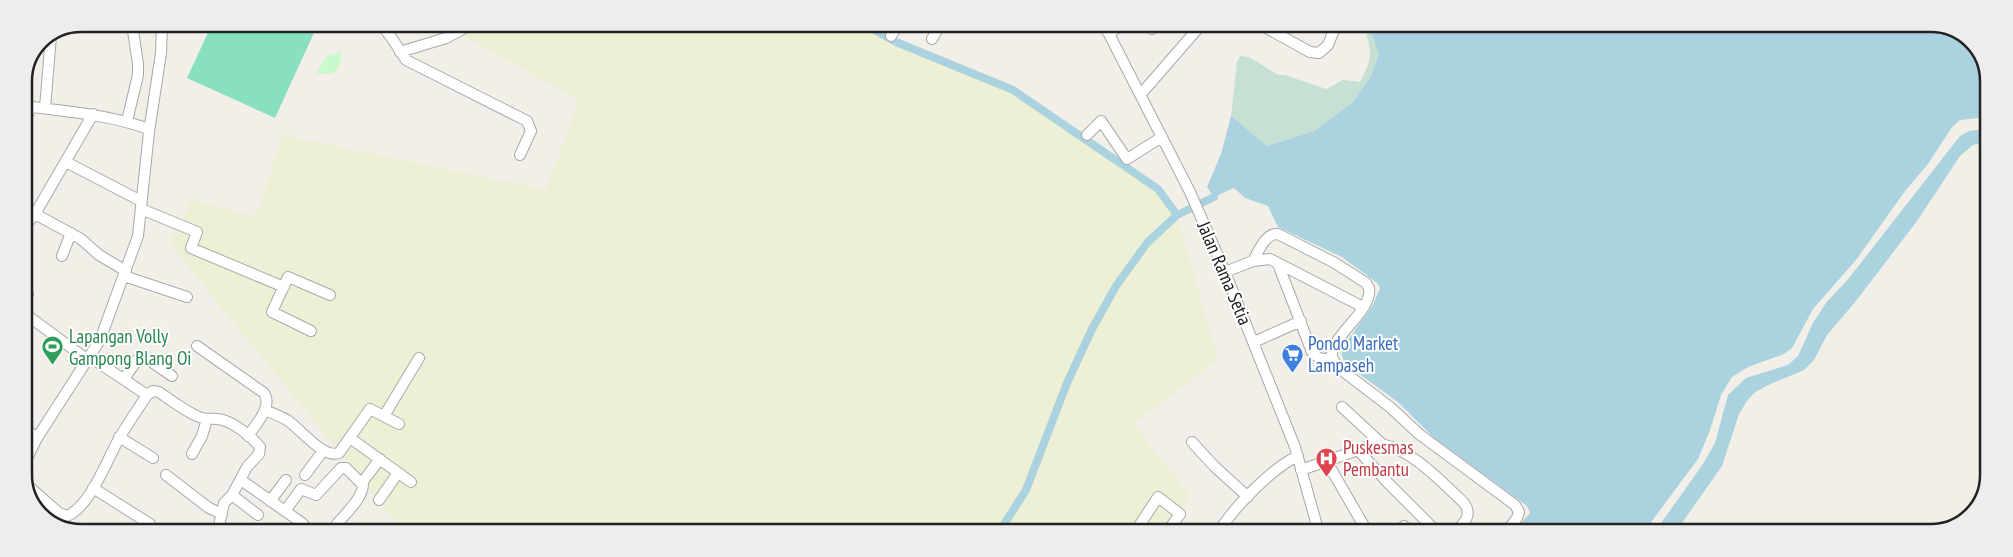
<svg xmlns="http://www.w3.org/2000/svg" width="2013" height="557" viewBox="0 0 2013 557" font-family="'PT Sans Narrow',sans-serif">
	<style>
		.farmland { fill: #eef0d5 }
		.wetland { fill: #c6e0d4 }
		.park { fill: #c8facc }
		.pitch { fill: #88e0be }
		.water { fill: #aad3df }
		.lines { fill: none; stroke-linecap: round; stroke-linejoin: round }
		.canal { stroke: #aad3df; stroke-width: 8 }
		.minor-casing { stroke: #a9a9a9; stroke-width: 12 }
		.minor { stroke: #fff; stroke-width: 10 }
		.labels { text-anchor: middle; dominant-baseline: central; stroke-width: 4; stroke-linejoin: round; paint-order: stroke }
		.street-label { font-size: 19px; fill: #222; stroke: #fff }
		.leisure-label { font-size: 19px; fill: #27864d; stroke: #fff; text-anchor: start }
		.shop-label { font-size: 19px; fill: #366cbe; stroke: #fff; text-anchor: start }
		.health-label { font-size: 19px; fill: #be3a42; stroke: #fff; text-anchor: start }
		.rim { fill: none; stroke: #222; stroke-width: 2.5 }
	</style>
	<rect width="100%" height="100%" fill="#f2efe9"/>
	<path class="farmland" d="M441 24 866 25 896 42 1013 90 1140 177 1158 189 1177 215 1218 359 1134 424 1189 495 1172 532H418L394 520 170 244 192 200 256 217 283 135 546 190 579 100Z"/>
	<path class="wetland" d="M1364 25H1368L1379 54 1370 78 1353 102 1314 131 1267 146 1231 116 1237 62 1240 56 1249 57 1278 75H1285L1326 89 1343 80 1360 82C1374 56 1371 51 1364 25Z"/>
	<path class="park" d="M341 52C341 72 334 76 316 73L327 56Z"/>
	<path class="pitch" d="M212 24H318L275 118 187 78Z"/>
	<path class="water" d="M1368 25 1946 26 1975 44 1989 78V117L1960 120 1952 127 1928 164 1905 191 1856 260 1813 309 1792 348 1784 354 1748 367 1732 377 1721 395 1710 430 1698 459 1643 533H1512L1530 513 1527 506 1434 438 1399 403 1347 365 1343 359 1341 351 1345 344 1373 305 1380 288 1377 283 1342 257 1278 227 1268 206 1245 198 1234 188 1214 197 1207 187 1221 154 1231 116 1267 146 1314 131 1353 102 1370 78 1379 54Z
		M1984 129 1989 130V141L1973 145 1960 156 1917 221 1856 301 1827 335 1814 360 1804 370 1766 386 1754 393 1747 401 1739 414 1722 466 1675 533H1654L1703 464 1715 443 1728 395 1746 378 1788 365 1798 356 1813 323 1826 303 1849 278 1960 136 1969 131Z"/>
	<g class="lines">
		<path class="canal" d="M866 25 896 42 1013 90 1158 189 1177 215 1214 197
			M999 532 1026 490 1067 383 1092 329 1116 286 1147 243 1177 215"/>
		<defs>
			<path id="minor" d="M381 24 393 40 406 60 527 121 531 131 520 155
				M1103 25 1109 34 1190 192 1225 272 1295 447 1319 533
				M1146 25 1152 29
				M1261 25 1310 52 1319 53 1328 45 1336 25
				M1109 34 1121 25
				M891 36 898 25
				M932 39 940 25
				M400 52 446 38 472 24
				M1141 94 1201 25
				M24 106C67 111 109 115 149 129
				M45 108 51 36
				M127 121 138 75V64L132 24
				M24 124 31 107
				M1087 135 1101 121 1127 159 1162 137
				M66 162 141 201
				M141 209 197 232 191 248 284 287
				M35 214 81 239 99 255 126 271
				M24 227 35 214 93 114
				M62 256 71 233
				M1253 261C1259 251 1265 233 1278 234L1335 263 1366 283 1369 288C1373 312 1329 336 1332 358L1340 369 1390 407 1419 434 1515 505 1519 512 1517 518 1505 533
				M1278 264 1312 352 1320 359 1332 358
				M1225 272 1253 261 1270 259 1363 307
				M124 276 187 297
				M24 288 28 294 24 303
				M24 313 88 360
				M311 331 272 312 288 277 330 295
				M1254 342 1301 321
				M197 346 264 393C273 407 256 424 248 436
				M90 357 147 395 153 391 159 392C172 401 185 411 199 417 206 420 211 418 218 419 233 421 251 436 260 447L259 454 247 467 232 495 224 503 219 525 214 531
				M124 379 137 360 143 356 172 376
				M1342 407 1382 444
				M265 410C272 413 280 416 287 420 301 429 323 459 339 453L370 409 399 424
				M384 416 419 358
				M24 428 37 438
				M119 437 153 458
				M350 438 411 482
				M1192 442 1214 466 1248 497
				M1358 450 1387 482 1438 533
				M192 454 202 436 207 419
				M1327 462 1368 533
				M24 464 37 438 100 340 138 236 149 132 161 53 162 24
				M1301 470 1375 444C1406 443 1443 483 1464 503 1473 515 1464 524 1454 533
				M166 475 209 508 222 514
				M305 475 323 451
				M241 480 302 523 310 532
				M364 480 380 459
				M26 484 59 513 67 516C91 506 107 459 120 437 128 423 138 409 147 395
				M93 488 150 524
				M232 495 258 515
				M379 500 398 473
				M270 501 286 480
				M285 511 301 489 316 495 341 468H346L363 485C362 499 346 513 337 524L343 532
				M1463 523 1471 533
				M1404 526 1409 533
				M1135 532 1158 497 1180 514 1167 532
				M1218 533C1233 508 1272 468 1298 456"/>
		</defs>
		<use href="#minor" class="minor-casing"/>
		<use href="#minor" class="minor"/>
	</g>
	<defs>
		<symbol id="stadium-pin" viewBox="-11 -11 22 30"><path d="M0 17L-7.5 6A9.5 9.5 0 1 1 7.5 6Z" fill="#2e9e5b" stroke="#fff"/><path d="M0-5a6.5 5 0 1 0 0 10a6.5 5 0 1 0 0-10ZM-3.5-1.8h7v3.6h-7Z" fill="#fff"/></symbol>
		<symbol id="supermarket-pin" viewBox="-11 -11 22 30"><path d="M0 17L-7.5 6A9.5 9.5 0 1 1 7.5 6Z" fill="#3f7fe0" stroke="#fff"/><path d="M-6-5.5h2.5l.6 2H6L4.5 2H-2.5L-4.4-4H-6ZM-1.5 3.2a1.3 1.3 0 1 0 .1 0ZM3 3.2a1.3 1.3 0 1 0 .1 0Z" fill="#fff"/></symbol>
		<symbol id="hospital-pin" viewBox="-11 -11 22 30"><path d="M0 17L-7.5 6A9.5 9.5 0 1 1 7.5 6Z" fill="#e0444e" stroke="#fff"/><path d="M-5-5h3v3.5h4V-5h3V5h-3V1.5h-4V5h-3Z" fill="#fff"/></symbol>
	</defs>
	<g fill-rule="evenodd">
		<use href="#stadium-pin" x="40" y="334" width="25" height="34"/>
		<use href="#supermarket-pin" x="1280" y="342" width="25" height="34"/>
		<use href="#hospital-pin" x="1314" y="446" width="25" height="34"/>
	</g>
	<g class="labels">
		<g class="street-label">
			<text transform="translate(1225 273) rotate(67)">Jalan Rama Setia</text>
		</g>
		<g class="leisure-label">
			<text x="69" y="336">Lapangan Volly<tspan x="69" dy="22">Gampong Blang Oi</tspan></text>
		</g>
		<g class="shop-label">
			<text x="1308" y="343">Pondo Market<tspan x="1308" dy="22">Lampaseh</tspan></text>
		</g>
		<g class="health-label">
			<text x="1343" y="447">Puskesmas<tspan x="1343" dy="22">Pembantu</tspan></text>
		</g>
	</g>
	<path d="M0 0H2013V557H0ZM81 32H1931A49 49 0 0 1 1980 81V475A49 49 0 0 1 1931 524H81A49 49 0 0 1 32 475V81A49 49 0 0 1 81 32Z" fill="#ededed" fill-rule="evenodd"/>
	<path class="rim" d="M81 32H1931A49 49 0 0 1 1980 81V475A49 49 0 0 1 1931 524H81A49 49 0 0 1 32 475V81A49 49 0 0 1 81 32Z"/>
</svg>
